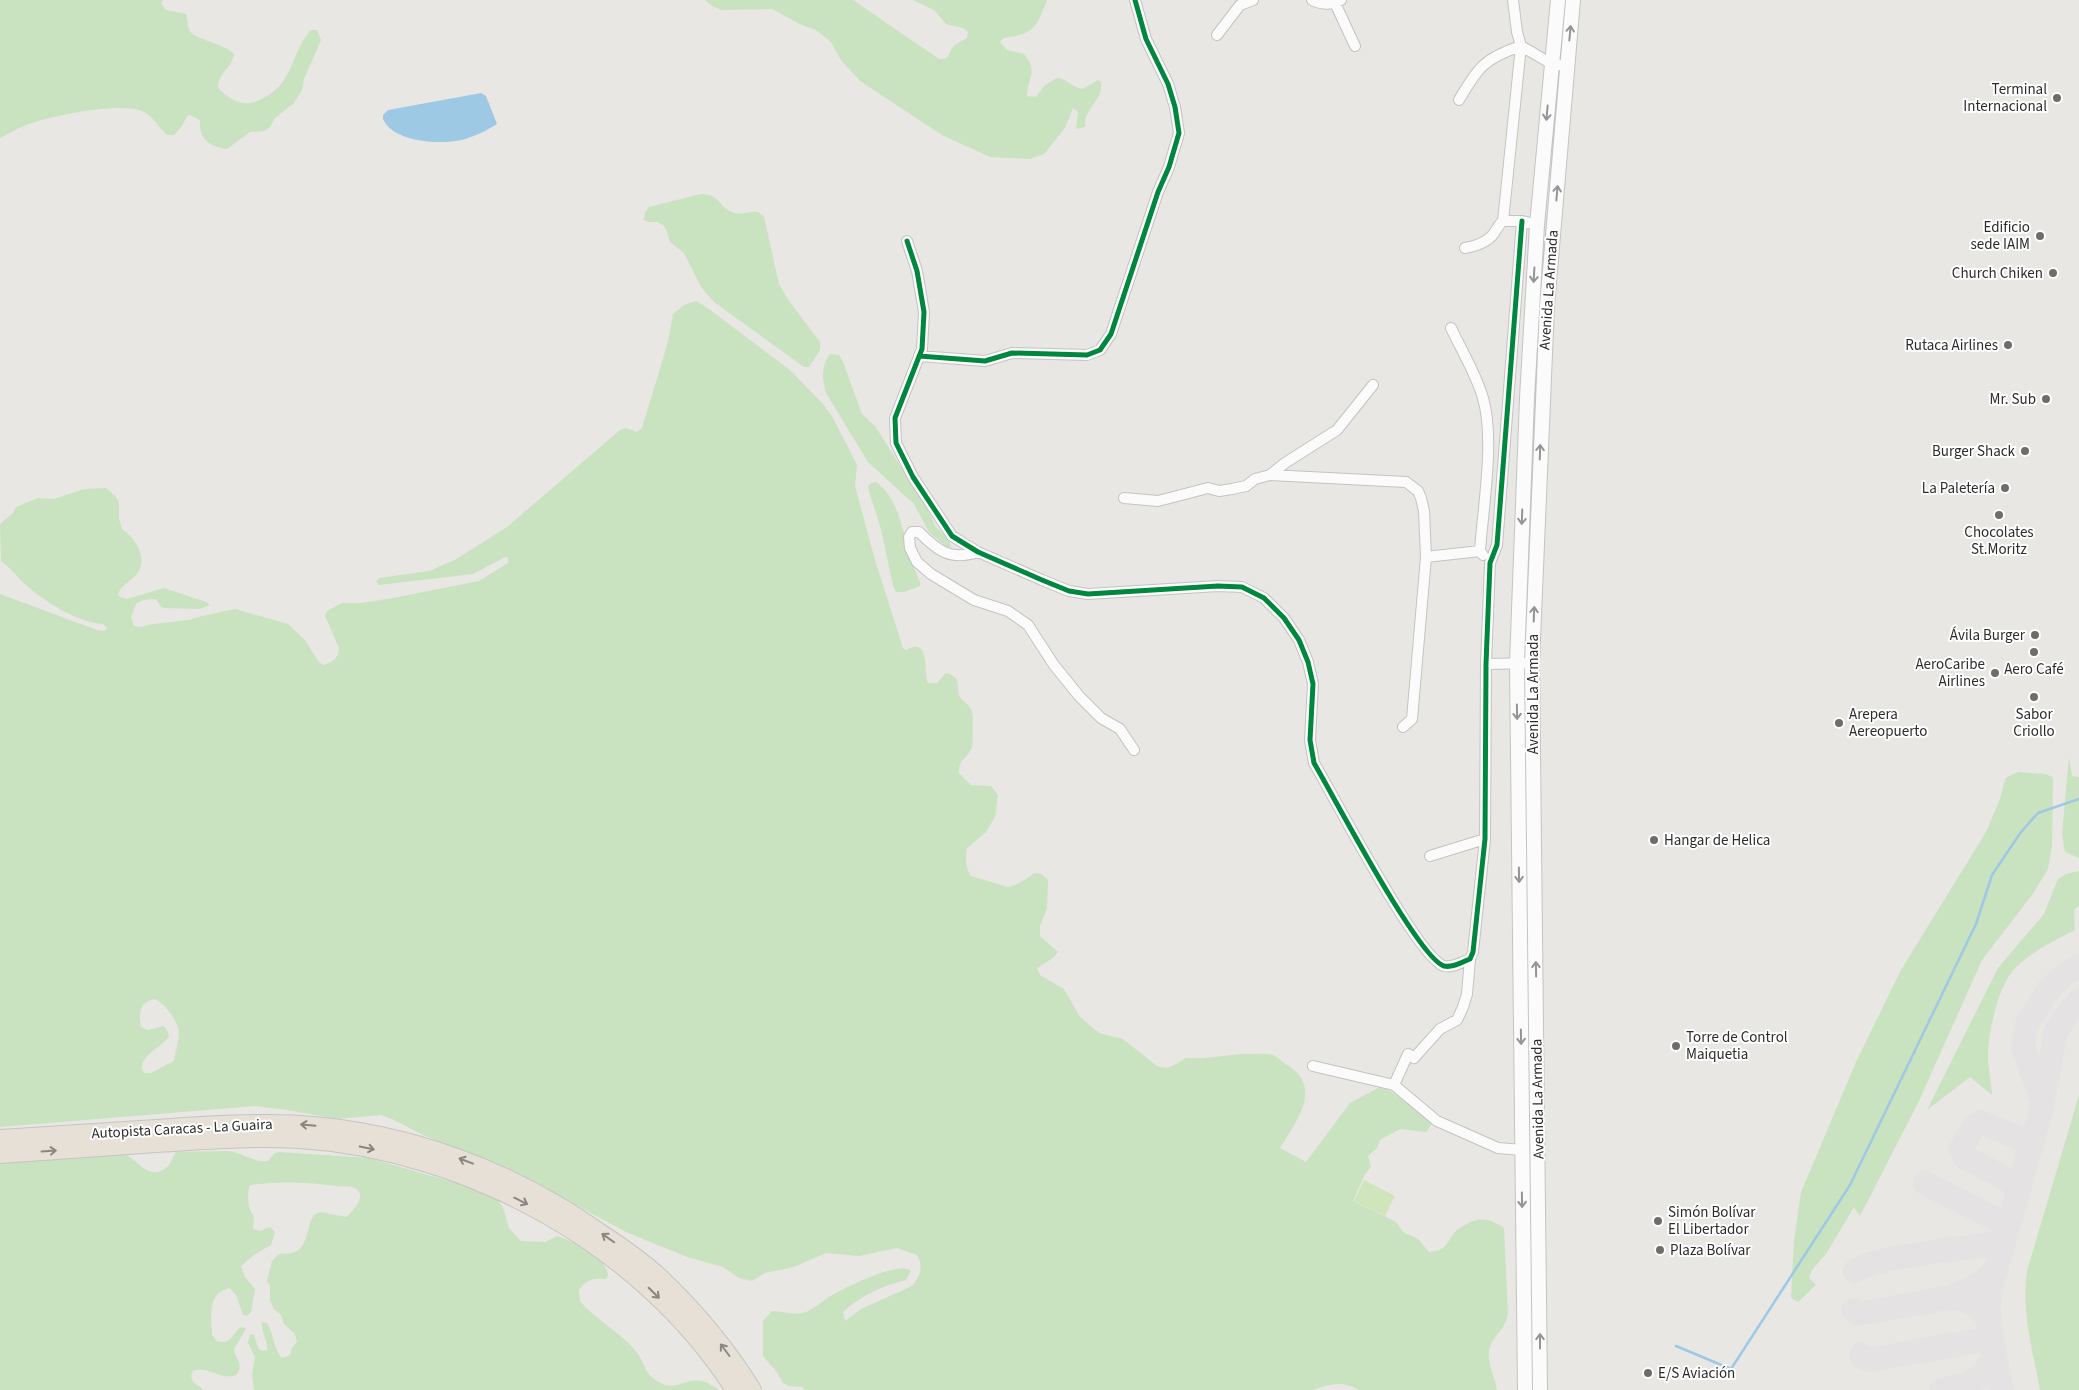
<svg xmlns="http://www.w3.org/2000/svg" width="2079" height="1390" viewBox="0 0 2079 1390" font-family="'Source Sans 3',sans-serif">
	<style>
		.green { fill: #c9e2bf; fill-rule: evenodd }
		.pitch { fill: #d1e5bd }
		.water { fill: #9dc9e4 }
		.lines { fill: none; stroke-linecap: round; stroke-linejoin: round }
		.stream { stroke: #9dc9e4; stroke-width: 2.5 }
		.taxiway { stroke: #e4e2e2; stroke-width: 24 }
		.street-casing { stroke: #c4c3c2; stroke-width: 12 }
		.secondary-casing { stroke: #c4c3c2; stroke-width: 16 }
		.highway-casing { stroke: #c5c4c2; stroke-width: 20 }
		.street { stroke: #fcfbfb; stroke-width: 10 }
		.secondary { stroke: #fcfbfb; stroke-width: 14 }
		.highway { stroke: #e7e0d6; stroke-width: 18 }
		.cycleway-casing { stroke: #fff; stroke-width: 8 }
		.cycleway { stroke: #00873e; stroke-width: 5 }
		.oneway { stroke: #949494 }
		.oneway2 { stroke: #8a8681 }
		.poi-dot { fill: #6e6d6c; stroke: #fff; stroke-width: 2 }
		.labels { text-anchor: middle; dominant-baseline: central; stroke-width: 4; stroke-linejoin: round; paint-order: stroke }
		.poi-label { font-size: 15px; fill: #2c2c2c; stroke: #fff; text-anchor: end }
		.street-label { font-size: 15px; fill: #2c2c2c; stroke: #fff }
	</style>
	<rect width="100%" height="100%" fill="#e9e7e3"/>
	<path class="green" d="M0 0H163L161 3 166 10 186 14C188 19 187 25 189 30 194 40 224 43 234 54 232 68 218 73 218 87 221 93 232 100 239 102 248 105 253 103 261 99 294 85 290 53 311 30H317L321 40 304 79 302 90 294 103 275 118 270 127 264 131 250 132 227 149C208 146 199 139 200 120L190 115 187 116 182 126 174 135H168C158 128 154 116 142 111 118 102 49 116 24 126 16 129 8 134 0 138Z
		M705 0H853L939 59C950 60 947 55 953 47 956 43 963 41 967 38L968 32 963 28 946 24 934 10 913 0H1047C1036 28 1034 34 1004 38L1000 42 1007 50 1024 54C1039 71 1027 78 1027 96L1036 97 1045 85 1057 78C1068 79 1072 88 1083 89L1098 80 1101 82C1103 98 1092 102 1087 115 1085 118 1085 124 1085 127L1076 129 1078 112 1073 108 1065 128 1044 154 1030 159 990 157 942 135 860 81 841 60 831 42 816 30 802 25 772 9 722 10 712 6Z
		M701 194C721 194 720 210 735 213 746 216 755 206 764 217L779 284 789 301 820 342V350L809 367H804L714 302 701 287 684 253 670 242 667 231 663 225 657 222H648L644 220 645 212 649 207Z
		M696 301 709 309 790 370 822 403 832 416 857 465 855 486 875 560 903 648 906 650C931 636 923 672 928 683H937L946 673C964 678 955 687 960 697 963 702 971 705 972 712 973 715 973 744 972 747 968 759 958 758 959 773L971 785 991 786 998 795 995 817 986 832 967 848C965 859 965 866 971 876L1008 887 1018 884 1035 873 1041 874 1048 880 1047 908 1040 926V936L1058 952 1053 958 1037 968 1040 975 1064 989 1080 1017 1099 1033 1123 1039 1157 1066C1170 1071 1175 1064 1186 1058 1208 1060 1229 1053 1251 1054 1258 1054 1269 1053 1275 1056 1279 1058 1283 1063 1287 1065 1324 1087 1296 1122 1280 1148L1306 1162 1350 1103 1380 1087 1389 1090 1433 1122 1426 1132 1400 1129 1380 1140 1377 1148 1368 1156 1371 1167 1365 1174 1353 1201 1396 1222 1403 1232 1418 1239 1429 1252C1448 1250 1445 1244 1455 1232 1457 1229 1462 1227 1465 1225 1480 1216 1491 1219 1504 1228L1508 1314C1505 1329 1497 1332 1491 1344 1484 1358 1495 1376 1497 1390H1359C1343 1380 1329 1384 1313 1390H805L802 1387 789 1386 783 1383 776 1371 763 1356V1321L772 1311C782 1311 794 1315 803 1313 813 1310 821 1302 829 1297 842 1289 899 1260 911 1271L906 1280C881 1286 862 1295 843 1312L845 1321 861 1309 912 1286C920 1277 924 1266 917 1255L897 1248 859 1256 826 1253 794 1267 765 1273 752 1281 739 1278 723 1267 687 1257 626 1232 533 1182 421 1134 392 1119 381 1115 337 1119 287 1110 255 1106 0 1127V594L97 630 105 631 107 628 103 624C77 622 47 603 27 586 18 578 11 568 1 561L0 524 13 513 16 507 38 498 54 499 84 489 106 488 115 496 119 502V519L122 529C135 538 149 558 137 574 132 580 125 583 120 590L118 594 120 597 127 599 164 588 206 602 210 605 200 609 165 608 161 607 156 599 143 600 136 604 131 617 134 626 140 627 153 624 189 620 198 617 235 609 288 624 305 640 318 661 323 665C333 663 339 657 339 648L325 616 327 611 342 603H361L393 598 479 581 508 563V558L505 557 473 574 379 585 376 582 379 578 429 571 455 560 507 527 620 430 626 428 637 432 642 428 668 342 673 314 684 305ZM154 999C164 1001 179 1023 179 1033 179 1042 175 1053 174 1061L151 1073H144C134 1058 163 1047 169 1036L168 1032 164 1026 148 1030 141 1027C139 1014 138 1003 154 999Z
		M830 354 839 355 843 362 862 414 875 426 927 508 935 526 949 540 951 547H947L929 532 914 504 868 462 826 393C822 379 821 366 830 354Z
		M876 482C898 498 902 528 909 553 912 563 916 573 920 582V586L904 592H896L893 586 881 529 869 491 868 486 871 483Z
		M2069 757 2072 776 2079 777V858L2065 852 2062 834Z
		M2018 772 2045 774 2053 777 2052 846 2048 869 2032 895 1982 960 1919 1101 1860 1216 1854 1207 1826 1254 1812 1270 1809 1278 1816 1285 1798 1302 1791 1298 1794 1240 1801 1192 1856 1062 1901 970 1986 832 2000 799 2005 780 2007 777Z
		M2079 871V906L2074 910 2075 930C2055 940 2033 951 2016 967 1998 984 1987 1036 1988 1060 1989 1072 1991 1083 1992 1095L1970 1077 1927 1110 1998 968 2044 914 2058 879 2066 874Z
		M2079 1095V1390H2040C2033 1351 2021 1311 2027 1271Z
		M226 1151C242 1151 252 1163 268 1161L275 1153 280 1152 369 1158 463 1185 496 1198 503 1208 509 1228 521 1241 545 1242 557 1236C573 1241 608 1257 608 1276L606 1279C593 1278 587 1279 579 1290L580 1301C594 1319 619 1331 634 1349 648 1364 640 1374 665 1385 682 1390 692 1369 719 1390H254L252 1374 255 1357 248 1343 250 1334 254 1335 258 1348 262 1351 267 1350C268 1339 261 1334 262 1322L267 1323C273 1332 275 1352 282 1358L290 1355 292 1348 297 1342 295 1334 284 1324 281 1315 274 1309 270 1300V1286L267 1281 272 1261 279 1254C283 1253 287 1254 292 1253 309 1249 306 1226 314 1215L320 1212 346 1217C354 1211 370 1193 352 1187 347 1186 341 1187 336 1186 308 1182 279 1181 251 1185L249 1187 248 1196 249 1208 254 1217 253 1229 260 1231 270 1227 275 1232 271 1245 255 1254 241 1266 245 1277 255 1289 251 1312 247 1316 243 1315 236 1295 230 1288C206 1293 212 1317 212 1335L217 1341C230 1345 232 1336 239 1328L243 1327 246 1329 234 1349C235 1359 245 1365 236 1375 221 1381 208 1365 193 1371L191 1376 193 1382 204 1390H0V1161L122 1153C138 1158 149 1184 168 1166 171 1163 173 1156 176 1152Z"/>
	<path class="pitch" d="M1364 1180 1395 1196 1385 1216 1354 1201Z"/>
	<path class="water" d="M481 93 486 96 497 124C488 130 473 137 462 140 439 145 393 142 383 119V115L388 110Z"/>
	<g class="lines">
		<path class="stream" d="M1676 1346 1731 1369 1850 1185 1976 924 1992 875 2021 832 2038 813 2079 799"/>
		<path class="taxiway" d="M2043 1100 2056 1031 2071 1009 2079 1001
			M1925 1183 1998 1220
			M2018 1193 2010 1181 1964 1157 1961 1149 1974 1126 1980 1122 2031 1143
			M1855 1271C1873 1257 1965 1248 1993 1244
			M1853 1310 1858 1314 1947 1298
			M1861 1355 1868 1360 1987 1339
			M1941 1390C1968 1385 1992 1380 1994 1346L1987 1339C1998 1314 1969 1297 1947 1298 1967 1291 1984 1285 1997 1266
			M2002 1390C1996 1358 1986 1324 1990 1292L2043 1103 2023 1047 2027 1024 2048 990 2064 975 2079 966"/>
		<defs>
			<path id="street" d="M1312 0C1322 5 1332 5 1341 0
				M1513 0 1517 32 1521 46 1552 64 1567 66
				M1335 3 1355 46
				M1217 35 1240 5 1253 0
				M1459 100C1478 67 1485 58 1521 46L1503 221
				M907 241 917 271 924 312 922 349 895 418 896 443 913 477 952 536 978 552 1042 580 1069 591 1088 594 1218 586 1242 587 1264 598 1284 618 1299 640 1308 662 1313 684 1310 740 1314 763C1333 795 1418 958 1444 966 1453 968 1462 962 1470 959L1473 952 1485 839 1486 664 1490 563 1497 545 1522 221
				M1465 248C1476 246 1490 242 1496 230 1499 226 1499 224 1503 221H1522L1537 225
				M1451 328C1462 351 1476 374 1483 398 1495 440 1483 506 1480 551
				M919 356 985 361 1012 353 1087 355 1100 350 1111 334 1158 192 1169 167 1179 133 1175 107 1168 84 1146 39 1135 0
				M1270 475 1285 463 1337 430 1373 385
				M1124 498 1158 501 1208 488 1219 491 1232 489 1246 486 1255 479 1270 475 1406 482 1418 491 1421 498 1424 511 1426 557 1412 719 1403 727
				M978 552C950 561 938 551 919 532H912L909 537 910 548 917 562 931 574 974 600 1008 611 1028 625 1054 665 1079 696 1101 718 1120 729 1134 750
				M1426 557 1480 551 1483 555
				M1486 664 1532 663
				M1430 856 1485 839
				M1313 1066 1394 1085 1437 1121 1498 1148 1522 1150
				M1394 1085 1408 1054 1414 1058 1440 1029 1457 1020 1463 1007 1467 994 1470 959"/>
			<path id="secondary" d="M1525 1390 1517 663 1527 398 1537 225 1558 0
				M1540 1390 1532 663 1547 306 1573 0"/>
			<path id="highway" d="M0 1139C52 1136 104 1132 157 1129 205 1125 252 1122 301 1125 409 1132 512 1171 600 1233 620 1246 640 1260 658 1276 694 1310 726 1348 752 1390
				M0 1154C52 1150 104 1147 156 1143 205 1140 252 1136 300 1139 469 1150 644 1246 735 1390"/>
		</defs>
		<use href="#street" class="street-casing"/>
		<use href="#secondary" class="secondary-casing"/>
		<use href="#highway" class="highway-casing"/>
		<use href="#street" class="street"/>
		<use href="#secondary" class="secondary"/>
		<use href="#highway" class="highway"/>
		<defs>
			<path id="cycleway" d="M907 241 917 271 924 312 922 349 895 418 896 443 913 477 952 536 978 552 1042 580 1069 591 1088 594 1218 586 1242 587 1264 598 1284 618 1299 640 1308 662 1313 684 1310 740 1314 763C1333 795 1418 958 1444 966 1453 968 1462 962 1470 959L1473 952 1485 839 1486 664 1490 563 1497 545 1522 221
				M919 356 985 361 1012 353 1087 355 1100 350 1111 334 1158 192 1169 167 1179 133 1175 107 1168 84 1146 39 1135 0"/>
		</defs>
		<use href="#cycleway" class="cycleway-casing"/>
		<use href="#cycleway" class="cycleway"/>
	</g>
	<defs><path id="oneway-shaft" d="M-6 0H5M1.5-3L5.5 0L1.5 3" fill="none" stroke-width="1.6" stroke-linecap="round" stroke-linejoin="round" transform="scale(1.25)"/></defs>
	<g class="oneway">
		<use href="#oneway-shaft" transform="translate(1570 33) rotate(-85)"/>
		<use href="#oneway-shaft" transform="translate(1547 113) rotate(95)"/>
		<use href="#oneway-shaft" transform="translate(1557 193) rotate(-85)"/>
		<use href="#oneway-shaft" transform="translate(1534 275) rotate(93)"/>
		<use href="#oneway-shaft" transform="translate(1540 452) rotate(-88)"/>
		<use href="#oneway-shaft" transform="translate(1522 517) rotate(92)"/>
		<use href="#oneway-shaft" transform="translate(1534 614) rotate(-88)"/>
		<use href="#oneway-shaft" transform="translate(1517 712) rotate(89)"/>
		<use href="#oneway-shaft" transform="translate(1519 875) rotate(89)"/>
		<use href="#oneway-shaft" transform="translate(1536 969) rotate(-91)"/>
		<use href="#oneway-shaft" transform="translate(1521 1037) rotate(89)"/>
		<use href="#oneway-shaft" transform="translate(1522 1200) rotate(89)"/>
		<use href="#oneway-shaft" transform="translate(1540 1341) rotate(-90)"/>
	</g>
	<g class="oneway2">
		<use href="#oneway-shaft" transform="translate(308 1125) rotate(-175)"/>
		<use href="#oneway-shaft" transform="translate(367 1148) rotate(12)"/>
		<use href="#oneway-shaft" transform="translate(49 1151) rotate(-4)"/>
		<use href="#oneway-shaft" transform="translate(466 1161) rotate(-159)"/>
		<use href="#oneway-shaft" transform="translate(521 1201) rotate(27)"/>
		<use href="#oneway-shaft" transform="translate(608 1238) rotate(-145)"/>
		<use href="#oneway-shaft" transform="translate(654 1293) rotate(45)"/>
		<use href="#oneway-shaft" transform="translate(725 1350) rotate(-127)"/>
	</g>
	<g class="poi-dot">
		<circle cx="2057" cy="98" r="5"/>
		<circle cx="2040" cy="236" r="5"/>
		<circle cx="2053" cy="273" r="5"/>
		<circle cx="2008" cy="345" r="5"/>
		<circle cx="2046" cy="399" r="5"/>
		<circle cx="2025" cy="451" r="5"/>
		<circle cx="2005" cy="488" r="5"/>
		<circle cx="1999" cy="515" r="5"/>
		<circle cx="2035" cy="635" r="5"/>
		<circle cx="2034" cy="652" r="5"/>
		<circle cx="1995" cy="673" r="5"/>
		<circle cx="2034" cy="697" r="5"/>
		<circle cx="1839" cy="723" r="5"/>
		<circle cx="1654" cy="840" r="5"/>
		<circle cx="1676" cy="1046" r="5"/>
		<circle cx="1658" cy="1221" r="5"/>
		<circle cx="1660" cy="1250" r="5"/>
		<circle cx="1648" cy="1373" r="5"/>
	</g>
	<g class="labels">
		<g class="poi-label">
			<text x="2047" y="89">Terminal<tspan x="2047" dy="17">Internacional</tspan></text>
			<text x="2030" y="227">Edificio<tspan x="2030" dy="17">sede IAIM</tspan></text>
			<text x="2043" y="273">Church Chiken</text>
			<text x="1998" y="345">Rutaca Airlines</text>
			<text x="2036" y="399">Mr. Sub</text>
			<text x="2015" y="451">Burger Shack</text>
			<text x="1995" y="488">La Paletería</text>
			<text x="1999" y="532" text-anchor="middle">Chocolates<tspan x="1999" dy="17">St.Moritz</tspan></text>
			<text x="2025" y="635">Ávila Burger</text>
			<text x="1985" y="664">AeroCaribe<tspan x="1985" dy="17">Airlines</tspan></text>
			<text x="2034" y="669" text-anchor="middle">Aero Café</text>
			<text x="1849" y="714" text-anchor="start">Arepera<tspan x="1849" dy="17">Aereopuerto</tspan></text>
			<text x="2034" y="714" text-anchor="middle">Sabor<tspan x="2034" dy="17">Criollo</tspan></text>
			<text x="1664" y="840" text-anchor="start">Hangar de Helica</text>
			<text x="1686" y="1037" text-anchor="start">Torre de Control<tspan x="1686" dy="17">Maiquetia</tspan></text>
			<text x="1668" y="1212" text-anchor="start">Simón Bolívar<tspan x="1668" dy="17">El Libertador</tspan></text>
			<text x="1670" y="1250" text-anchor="start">Plaza Bolívar</text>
			<text x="1658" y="1373" text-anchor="start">E/S Aviación</text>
		</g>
		<g class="street-label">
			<text transform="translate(1549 290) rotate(-86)">Avenida La Armada</text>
			<text transform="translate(1533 694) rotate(-90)">Avenida La Armada</text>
			<text transform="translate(1538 1099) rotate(-91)">Avenida La Armada</text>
			<text transform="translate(182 1129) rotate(-3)">Autopista Caracas - La Guaira</text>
		</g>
	</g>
</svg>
